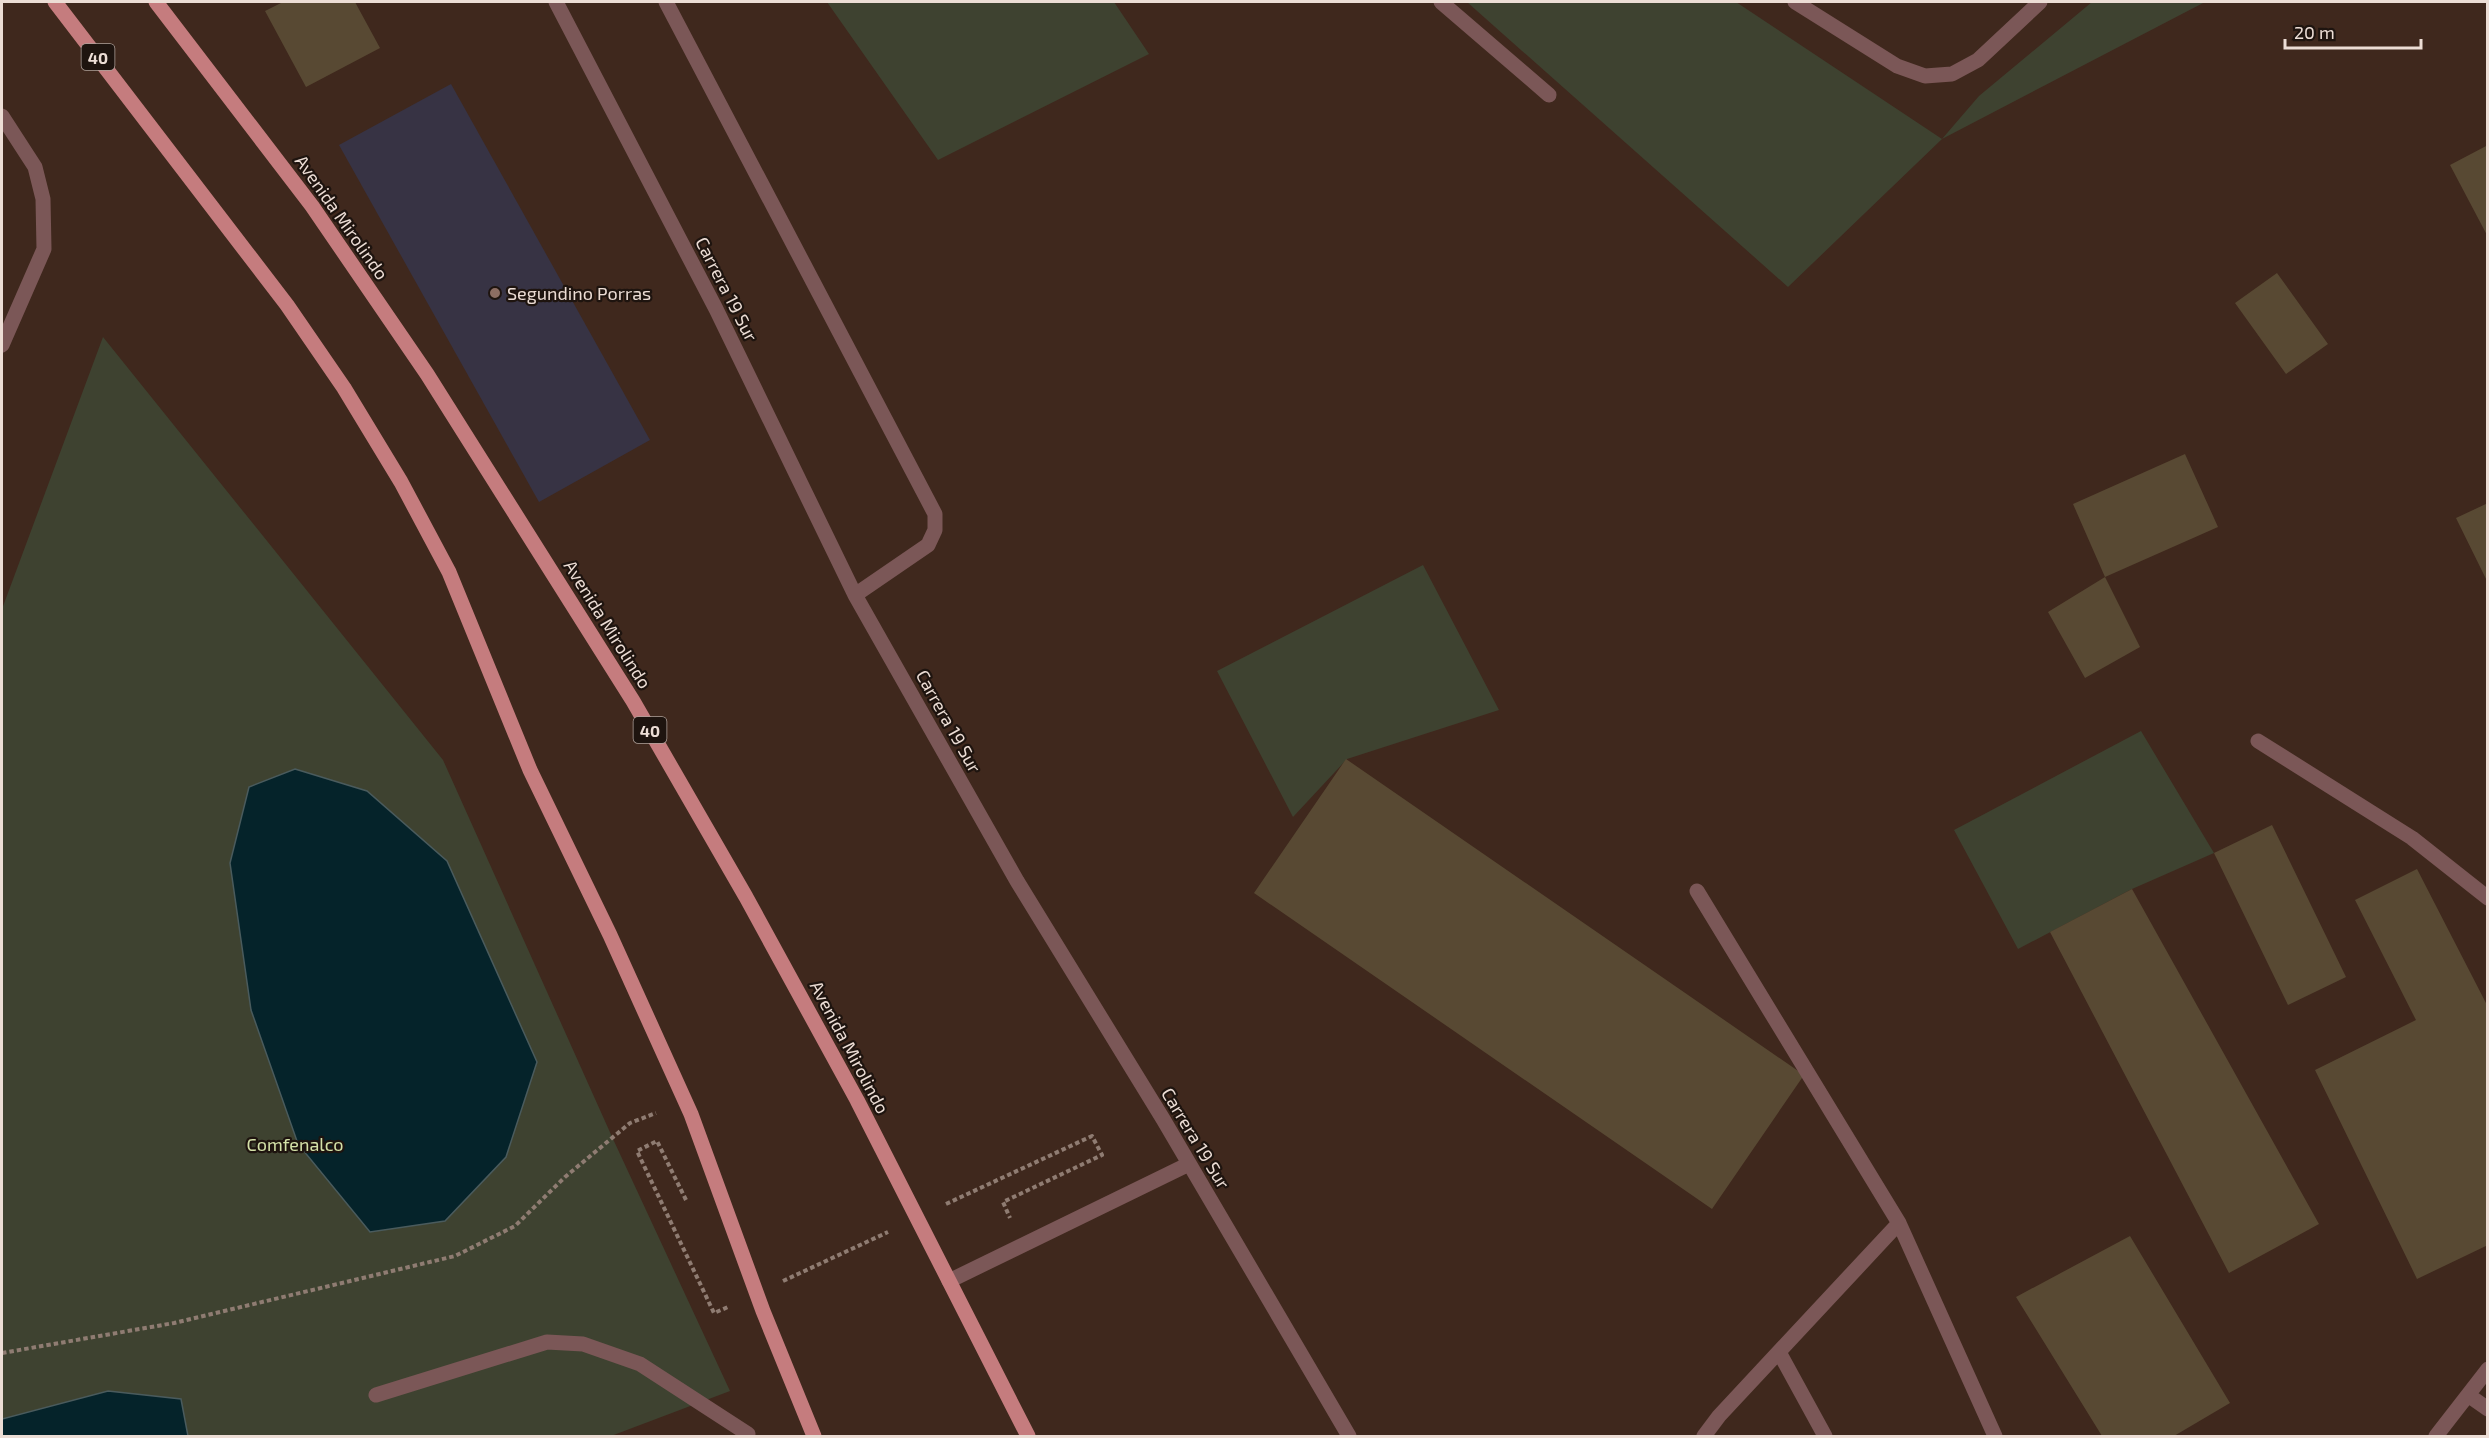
<svg xmlns="http://www.w3.org/2000/svg" width="2489" height="1438" viewBox="0 0 2489 1438" font-family="'Exo 2',sans-serif">
	<style>
		.education { fill: #373344 }
		.green { fill: #3e4230 }
		.water { fill: #05232a; stroke: #4a5b5d; stroke-width: 1.5 }
		.building { fill: #584933 }
		.lines { fill: none; stroke-linecap: round; stroke-linejoin: round }
		.path { stroke: #8f7c72; stroke-width: 4; stroke-dasharray: 4.5 3; stroke-linecap: butt }
		.service { stroke: #7b5757; stroke-width: 15 }
		.minor { stroke: #7b5757; stroke-width: 15 }
		.primary { stroke: #c57c7e; stroke-width: 15 }
		.education-dot { fill: #8d6e63; stroke: #1e140f; stroke-width: 2 }
		.labels { text-anchor: middle; dominant-baseline: central; stroke-width: 4.5; stroke-linejoin: round; paint-order: stroke }
		.shield { fill: #1e140f; stroke: #aea19a; stroke-width: 1.5 }
		.shield-label { font-size: 16px; font-weight: bold; fill: #ecddd5 }
		.street-label { font-size: 18px; fill: #ecddd5; stroke: #1e140f }
		.poi-label { font-size: 18px; fill: #ecddd5; stroke: #1e140f; text-anchor: start }
		.park-label { font-size: 18px; fill: #d4e1a8; stroke: #1e140f }
	</style>
	<rect width="100%" height="100%" fill="#3f281d"/>
	<path class="education" d="M451 84 650 440 539 502 339 145Z"/>
	<path class="green" d="M827 2H1114L1149 54 938 160Z
		M1467 2H1736L1942 139 1979 96 2092 2H2205L1942 139 1788 287Z
		M103 337 443 760 613 1139 730 1391 611 1436H2V609Z
		M1423 565 1499 710 1347 759 1293 817 1217 671Z
		M2141 731 2214 853 2132 889 2018 949 1954 830Z"/>
	<path class="water" d="M295 769 367 791 447 861 537 1062 506 1157 445 1221 370 1232 298 1144 251 1010 230 863 249 787Z
		M108 1391 181 1399 188 1436H2V1419Z"/>
	<path class="building" d="M283 2H355L380 48 306 87 265 11Z
		M2488 145V237L2450 165Z
		M2277 273 2328 344 2286 374 2235 303Z
		M2185 454 2218 527 2105 577 2073 504Z
		M2488 503V583L2456 518Z
		M2105 577 2140 647 2085 678 2048 612Z
		M1346 759 1804 1075 1712 1209 1254 893Z
		M2272 825 2346 977 2288 1005 2214 853Z
		M2417 869 2488 1007V1245L2417 1279 2315 1070 2416 1020 2355 900Z
		M2132 889 2319 1224 2229 1273 2050 932Z
		M2130 1236 2230 1403 2174 1436H2102L2016 1297Z"/>
	<g class="lines">
		<path class="path" d="M686 1200 657 1141 637 1151 714 1313 728 1307
			M946 1204 1092 1136 1102 1155 1003 1202 1010 1218
			M783 1281 888 1232
			M2 1353 174 1323 455 1256 515 1226 565 1177 630 1123 656 1113"/>
		<path class="service" d="M1441 2 1549 95
			M2258 741 2412 838 2488 898
			M1697 891 1899 1223
			M1779 1352 1825 1436
			M376 1395 547 1342 583 1344 640 1364 748 1434
			M2468 1395 2488 1409
			M1704 1436 1719 1416 1899 1223 1995 1436
			M2436 1436 2488 1369"/>
		<path class="minor" d="M556 2 716 309 855 595 1017 881 1163 1119 1349 1436
			M666 2 935 514V530L928 545 855 595
			M1795 2 1897 66 1925 76 1952 74 1978 60 2040 2
			M2 116 35 167 43 199 44 249 2 345
			M949 1281 1189 1164"/>
		<path class="primary" d="M55 2 287 305 344 388 401 482 449 572 530 770 610 935 691 1114 763 1311 814 1436
			M156 2 312 206 427 374 633 701 746 897 857 1100 1028 1436"/>
	</g>
	<circle class="education-dot" cx="495" cy="293" r="6"/>
	<g class="labels">
		<g class="shield">
			<rect x="81.5" y="44" width="33" height="26" rx="4.5"/>
			<rect x="633.5" y="717" width="33" height="26" rx="4.5"/>
		</g>
		<g class="shield-label">
			<text x="98" y="57">40</text>
			<text x="650" y="730">40</text>
		</g>
		<g class="street-label">
			<text transform="translate(342 217) rotate(55)">Avenida Mirolindo</text>
			<text transform="translate(727 289) rotate(63)">Carrera 19 Sur</text>
			<text transform="translate(608 624) rotate(58)">Avenida Mirolindo</text>
			<text transform="translate(949 721) rotate(61)">Carrera 19 Sur</text>
			<text transform="translate(850 1047) rotate(62)">Avenida Mirolindo</text>
			<text transform="translate(1196 1138) rotate(59)">Carrera 19 Sur</text>
		</g>
		<g class="poi-label">
			<text x="507" y="293">Segundino Porras</text>
		</g>
		<g class="park-label">
			<text x="295" y="1144">Comfenalco</text>
		</g>
	</g>
	<rect width="2489" height="1438" fill="none" stroke="#ecddd5" stroke-width="6"/>
	<path d="M2285 39v9h136v-9" fill="none" stroke="#ecddd5" stroke-width="3"/>
	<text x="2294" y="39" font-size="18" fill="#ecddd5" stroke="#1e140f" stroke-width="4.5" paint-order="stroke">20 m</text>
</svg>
